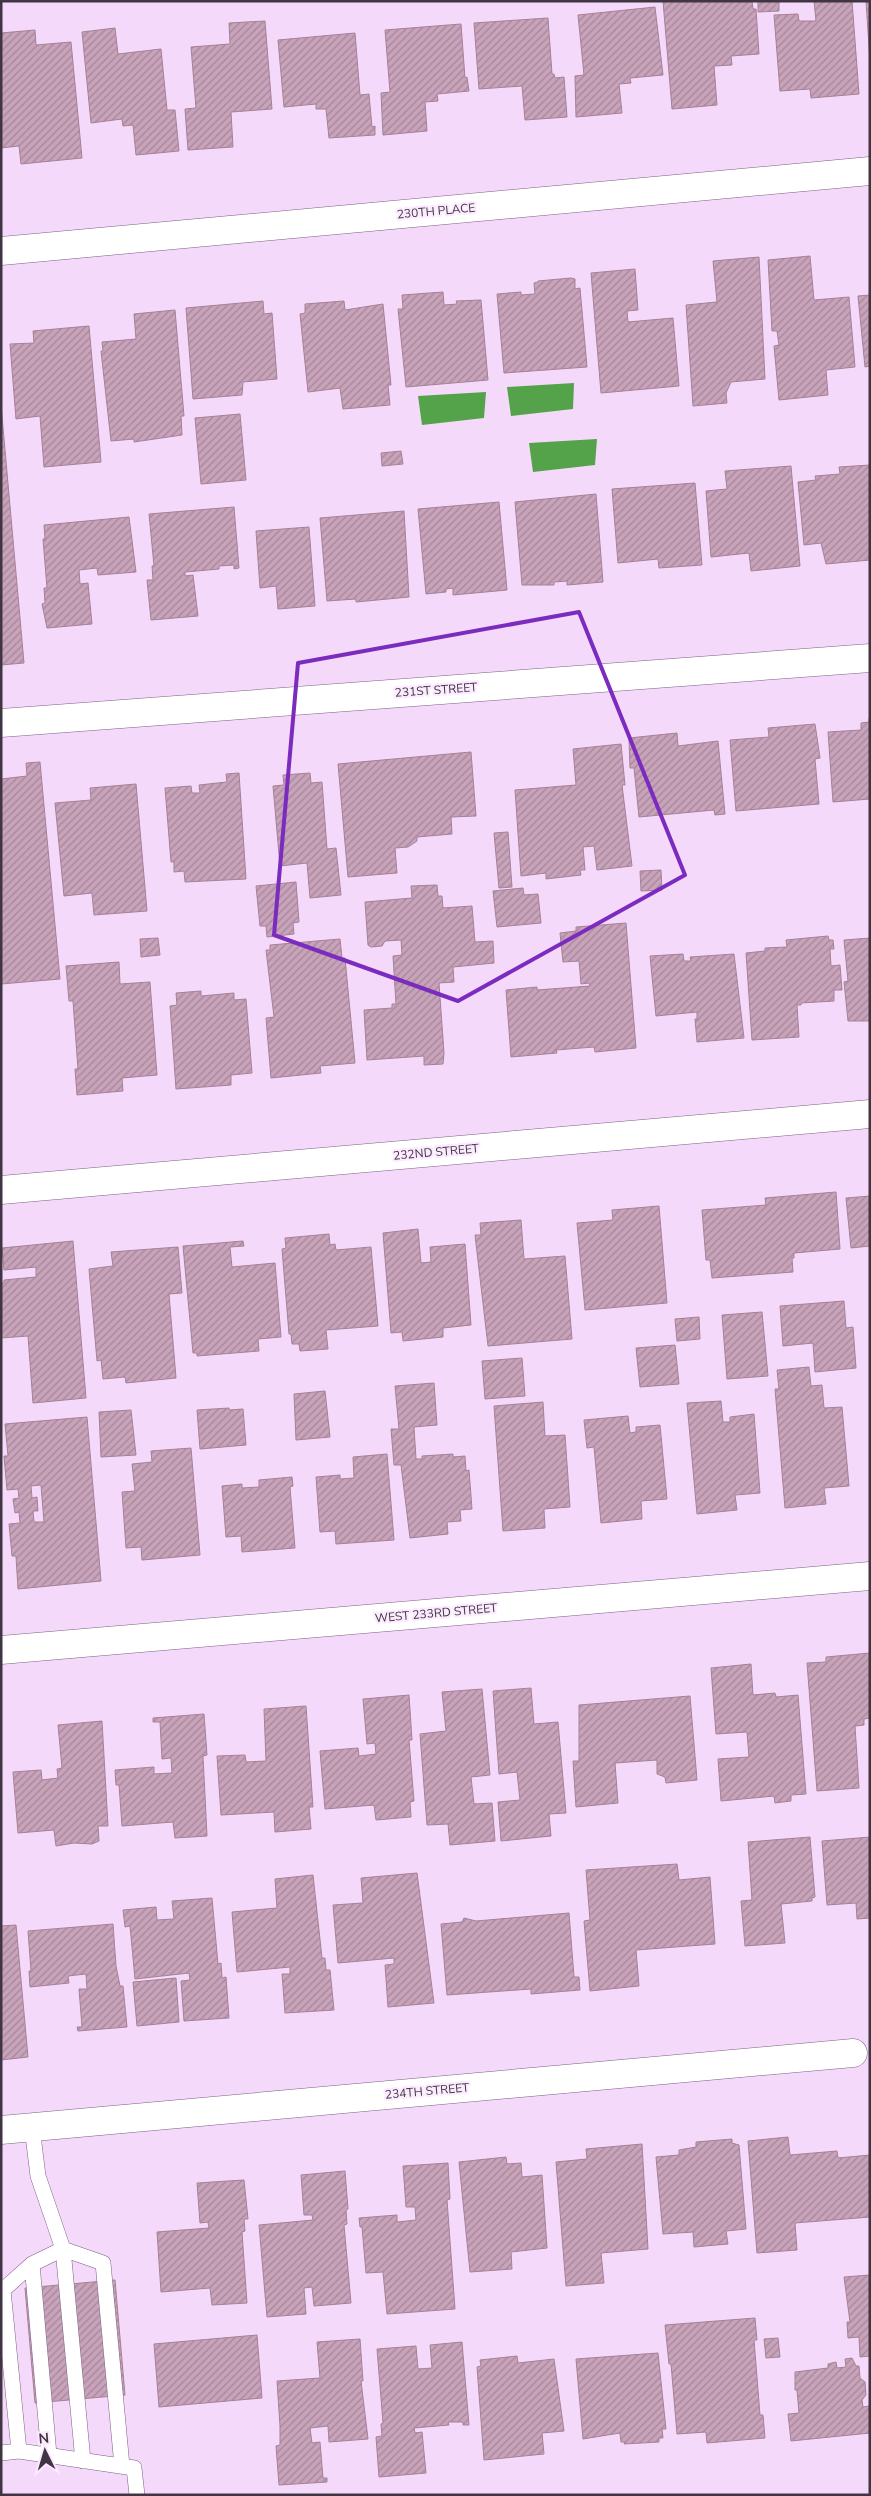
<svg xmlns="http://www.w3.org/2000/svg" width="871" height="2496" viewBox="0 0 871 2496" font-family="'Nunito Sans',sans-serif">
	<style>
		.water { fill: #54a249 }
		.building { fill: url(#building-hatch); stroke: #a58197; fill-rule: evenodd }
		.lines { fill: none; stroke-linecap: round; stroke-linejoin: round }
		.service-casing { stroke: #7b6280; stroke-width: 16 }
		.minor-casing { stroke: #7b6280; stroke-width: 29 }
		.service { stroke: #fff; stroke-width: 15 }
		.minor { stroke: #fff; stroke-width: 28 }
		.marked { fill: none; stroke: #7b2cbf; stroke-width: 4; stroke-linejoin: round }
		.labels { text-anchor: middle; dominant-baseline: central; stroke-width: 4.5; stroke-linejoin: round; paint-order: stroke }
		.street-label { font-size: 12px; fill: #403542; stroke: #fceaff }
	</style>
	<defs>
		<pattern id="building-hatch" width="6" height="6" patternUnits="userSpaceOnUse" patternTransform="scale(1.25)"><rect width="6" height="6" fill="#c8a3ba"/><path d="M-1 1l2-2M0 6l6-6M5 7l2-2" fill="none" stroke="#a48699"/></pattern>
	</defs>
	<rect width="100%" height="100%" fill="#f5d9fa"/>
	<path class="water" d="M574 383 573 409 511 416 507 387Z
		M486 392 484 418 422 425 418 396Z
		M597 439 595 465 533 472 529 443Z"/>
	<path class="building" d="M663 1H752L753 9H756L759 54 731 56 732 65 714 66 717 105 672 109Z
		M758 1H779V11L758 12Z
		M814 1H852L859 94 811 98 810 89 780 91 774 15 798 14 799 21H816Z
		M866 1H870V62Z
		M655 7 663 75 630 78 631 83 619 84 622 113 576 117 575 76 584 75 578 15Z
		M548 18 552 74H554L555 78 564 77 567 117 525 120 522 86 479 89 474 23Z
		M265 21 272 109 231 112 233 147 188 150 185 109 196 108 191 47 230 44 229 23Z
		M461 24 465 78 467 77 469 91 437 94 438 101 425 102 427 131 383 135 381 93 390 92 385 30Z
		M115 28 118 54 161 49 167 110H175L179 151 136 155 133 125 123 126 122 119 91 123 82 32Z
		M35 30 36 45 71 42 82 158 21 164 19 146 1 148V33Z
		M355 33 360 95 369 94 372 127 375 126V135L329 138 326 109H316V104L284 107 278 40Z
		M810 256 814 300 849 297 855 367 826 370 828 395 779 400 774 346 779 345 777 331H772L768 260Z
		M759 257 765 379 731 382 726 393 727 403 693 406 686 305 717 302 713 261Z
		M635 269 638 310 627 311 628 322 673 318 679 386 601 393 591 273Z
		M571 278 575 279V289L580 288 587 367 504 373 497 294 521 292V295L535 294 534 283 538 282V281Z
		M443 292 444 305 457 304 456 301 481 300 488 380 406 387 398 309H403L402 295Z
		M870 295V366L865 367 858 296Z
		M263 301 264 314 272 313 277 379 243 382 242 395 193 399 186 308Z
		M344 301 345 310 383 304 391 385H388L390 405 343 409 340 388 308 392 300 314 305 313V304Z
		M175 310 184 416H181L182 435 134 442V439L111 441 101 351H103L102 342 136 339 134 314Z
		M89 326 101 462 44 467 40 416 16 419 10 344 34 343 33 331Z
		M1 405 24 663 1 665Z
		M240 414 246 480 201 484 195 418Z
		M401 451 403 464 382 466 381 453Z
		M870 465V560L826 564 821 543 804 545 798 482 816 480 815 476 840 474 839 467Z
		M791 466 800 566 751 571 749 553 711 557 706 491 727 489 725 471Z
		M695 483 702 565 659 568 658 559 618 563 612 489Z
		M596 494 603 582 567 585V581L554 582V585H522L515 502Z
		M499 502 507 590 453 595V588L446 589V592L426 594 418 509Z
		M234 507 239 568 234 569V565L219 566V569L185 572V576L193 575 198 616 151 620 147 580H153L152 566H154L149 514Z
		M404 511 409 597 356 602V599L327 601 320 518Z
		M129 517 136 572 98 575 97 568 79 570 80 584 88 583 92 624 47 628 42 604 45 603 44 588H47L43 539H45L44 525Z
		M309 527 315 606 278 609 276 586 260 588 256 531Z
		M869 718H870V799L833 802 828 732 861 730V723L869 722Z
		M815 724 820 758 815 759 819 804 736 811 730 740 769 737 768 728Z
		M677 733 678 746 718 741 725 814 715 815 714 810 639 817 634 768H630L629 738Z
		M621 744 625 785H622L632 866 597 870 594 846 583 847 585 870H580L581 875 546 879V873L521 876 515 790 576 785 573 749Z
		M471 752 476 816 451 817 452 834 417 837V841L408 847 395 848 397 873 348 877 338 764Z
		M40 762 60 979 1 984V779L27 776 26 763Z
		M239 773 246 879 185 882 184 871 174 872V862H171L165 788 191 786 192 793H200L199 785 227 782 226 774Z
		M310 773 311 783 322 782 327 849 336 848 341 895 310 898 307 863 280 866 273 786 284 785 283 775Z
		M136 784 147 911 94 915 92 893 64 896 55 803 91 800 90 788Z
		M508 832 512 887 499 888 494 833Z
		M661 870 662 890 641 891 640 871Z
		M296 882 299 922 293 923 294 934 267 937 266 926H260L256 886Z
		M437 885 438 896H442L443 908 472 906 475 942 493 941 494 963 453 967 454 982 439 983 444 1053 443 1064 424 1065V1056L367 1060 364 1010 392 1008V1004H396L393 956 402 955 401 940 385 941 382 946 371 947 368 945 365 902 412 898 411 886Z
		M523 888 524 895 538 894 541 923 497 927 493 891Z
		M626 923 636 1048 595 1052 594 1047 556 1050 557 1053 511 1057 506 990 537 987V990L590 986 589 983 581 984 579 961 563 962 560 933 576 931V927Z
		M828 936 829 940H833L834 949H830L831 966 840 965 842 990H834V1001L801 1003V1005H797L799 1037 752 1040 746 953 765 951V948L787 947 786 940Z
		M158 938 160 955 141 957 140 939Z
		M870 938V1021H848L844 982 848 981 844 940Z
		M340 939 342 958H345L355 1063 320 1066 321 1073 271 1078 266 1018 274 1017 266 950H270V945Z
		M683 954 684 961H691L690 957 734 954 744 1038 697 1042 695 1019H697V1012L656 1016 650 956Z
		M119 962 120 984 150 982 157 1075 122 1078 123 1091 77 1095 75 1069H78L73 1001H69L66 966Z
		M201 991V996L234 993V1000L246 999 252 1073 231 1075V1085L176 1089 170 1006 177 1005 176 993Z
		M836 1192 840 1249 794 1253V1258H792L793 1272 712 1278 710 1260H706L702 1210 766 1205 765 1198Z
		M870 1196V1246L851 1248 846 1198Z
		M659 1206 667 1303 585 1310 577 1223 613 1220 612 1210Z
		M521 1220 524 1259 565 1256 572 1339 488 1346 475 1235H481L480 1223Z
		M418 1229 421 1263 431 1262 430 1247 465 1244 471 1325 443 1328V1337L403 1341 402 1332 391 1333 383 1233Z
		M329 1234 330 1245 335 1244 336 1250 371 1247 378 1326 326 1330 328 1349 300 1351 299 1344H292L291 1334H289L282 1249 286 1248 285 1238Z
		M73 1241 86 1398 33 1403 28 1336 1 1338V1283H4V1280L36 1277V1267L4 1270 2 1248Z
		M243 1241 244 1246 230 1247 232 1267 275 1263 281 1337 258 1339 259 1351 197 1356V1353H193L183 1246Z
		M178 1247 182 1293 169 1294 176 1378 126 1383 125 1377 103 1379 101 1360 97 1361 89 1269 113 1266 111 1252Z
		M844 1301 846 1328 853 1327 856 1368 815 1372 813 1343 783 1346 780 1306Z
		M762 1312 768 1376 727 1379 722 1315Z
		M699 1317 700 1339 677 1341 675 1319Z
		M675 1345 679 1384 640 1387 636 1348Z
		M522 1358 525 1396 485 1399 482 1361Z
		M809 1367 811 1386 822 1385 824 1408 842 1407 849 1486 824 1488 826 1504 785 1508 775 1389H779L777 1370Z
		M434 1383 437 1425 414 1427 416 1459H422V1456L453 1454V1457L465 1456 466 1471 469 1470 472 1509 460 1510 461 1521 447 1522 448 1534 410 1538 401 1465H394L391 1429H399L395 1386Z
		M325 1391 330 1437 296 1440 294 1394Z
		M721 1401 723 1422H730V1417L754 1414 760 1493 735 1495 737 1510 697 1514 687 1403Z
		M543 1402 545 1436 565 1435 570 1507 544 1509 545 1528 503 1531 494 1406Z
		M229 1408V1410L243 1409 246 1445 200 1449 197 1410Z
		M131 1410 136 1455 101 1457 99 1412Z
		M628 1416 630 1433 636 1432V1427L660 1425 667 1499 641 1501 642 1519 601 1523 594 1447 587 1448 584 1420Z
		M87 1417 101 1581 18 1589 16 1556H12L9 1524 20 1523 19 1512 15 1513 13 1499 19 1498 18 1489 7 1490 4 1456H8L5 1424ZM41 1485 44 1522H34L33 1511H38L37 1497 32 1498 31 1486Z
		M191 1448 200 1555 142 1560 141 1547 126 1548 122 1492 135 1491 132 1464 152 1462 151 1451Z
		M387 1454 394 1540 336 1544 335 1531 320 1532 316 1477 340 1475V1479L354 1478 353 1457Z
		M292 1477 293 1486 290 1487 295 1548 242 1552 241 1536 226 1537 222 1486 242 1484V1488L259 1487V1480Z
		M870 1653V1718L864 1719V1725L855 1726 859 1788 817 1791 807 1663 826 1662V1657Z
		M751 1664 753 1695 775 1693 776 1697 798 1695 806 1794 791 1795V1801L775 1803 774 1796 721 1801 718 1759 749 1757 747 1732 716 1734 711 1668Z
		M531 1688 534 1724 558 1722 566 1813 549 1814 551 1836 501 1841 498 1802 520 1800 517 1772 499 1774 493 1691Z
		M482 1689 490 1775 471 1777 474 1804 492 1803 495 1841 450 1845 448 1824 427 1825 420 1734 446 1731 442 1692Z
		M409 1695 412 1740H409L414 1801 410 1802 411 1817 376 1820 374 1805 325 1809 320 1751 358 1748 359 1756 376 1754 375 1743 367 1744 363 1699Z
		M690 1696 697 1780 666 1783 665 1777 657 1774V1760L615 1763 618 1803 576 1807 573 1761H579V1705Z
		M306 1706 313 1807H309L311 1829 275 1832 274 1812 221 1815 217 1756 245 1755 246 1762 266 1761 264 1709Z
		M204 1714 207 1755 203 1756 207 1836 175 1838 173 1822 122 1826 119 1785H116L115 1770 154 1767V1774L172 1773 171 1758 162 1759 160 1722H153V1718Z
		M102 1721 108 1826H98L99 1841 92 1844 74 1843 56 1846 54 1830 18 1833 13 1772 41 1770 42 1780 58 1778 57 1769 62 1768 58 1725Z
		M810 1837 815 1897 812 1898V1901L781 1904 785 1943 745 1946 741 1901 752 1900 748 1842Z
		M870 1837V1922L869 1918 857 1919 856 1903 827 1905 822 1841Z
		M677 1864 679 1880 710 1877 715 1944 636 1950 639 1986 590 1991 584 1921 590 1920 586 1870Z
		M417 1873 434 2003 388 2007 385 1965 394 1964V1958L338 1963 333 1905 363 1903 361 1878Z
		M313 1875 322 1958H325L326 1970H330L334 2010 285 2013 282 1974H290V1967L237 1972 232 1912 277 1908 275 1879Z
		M212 1898 218 1964 221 1963 222 1978 226 1977 229 2018 184 2021 181 1981 190 1980 189 1973 135 1979 130 1926 125 1927 123 1910 156 1907 157 1920 174 1919 172 1901Z
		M569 1913 574 1977H579L580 1990 531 1994V1989L447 1995 441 1924 462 1922 464 1918 476 1921Z
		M113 1924 116 1966 120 1986H123L127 2027 78 2031 77 2027H82L79 1989H87L86 1974 68 1976 69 1983 30 1987 29 1971H31L28 1931Z
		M16 1925 28 2057 1 2060V1926Z
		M176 1978 179 2022 137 2026 133 1982Z
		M788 2137 790 2155 837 2151 838 2158 870 2155V2217L795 2223 797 2250 757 2253 748 2141Z
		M732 2139V2143L739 2145 746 2229 726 2231 728 2244 694 2247 693 2232 663 2234 656 2157 679 2155V2150L696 2147V2142Z
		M642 2144 648 2249 601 2253 604 2283 566 2286 556 2162 587 2159 586 2149Z
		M506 2157 507 2164 521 2163 522 2177 542 2175 547 2248 511 2252 512 2269 470 2272 459 2162Z
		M448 2163 450 2199 447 2200 455 2309 387 2314 383 2272 366 2273 362 2227H360L359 2218 397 2215V2222L416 2220 415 2207H406L403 2166Z
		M345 2171 348 2209 346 2210 347 2224 344 2225 351 2303 314 2306 312 2287 304 2288 306 2314 267 2317 259 2225 313 2220 312 2215H304L301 2175Z
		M244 2180 248 2219H244L245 2231 242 2232 247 2303 212 2305 210 2288 161 2292 157 2232 209 2228 208 2222 200 2223 197 2183Z
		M870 2275V2356L860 2357 859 2337 848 2338 847 2322H850L844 2277Z
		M115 2280 125 2395 35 2403 25 2288Z
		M755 2318 757 2340H754L760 2415H763L765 2438 707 2443 706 2432 677 2434 671 2364H669L665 2325Z
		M257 2335 262 2398 159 2407 154 2344Z
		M778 2338 780 2357 766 2358 764 2339Z
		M360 2339 363 2381H361L368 2439 329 2442 328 2426 310 2428 312 2443 320 2442 323 2478H327V2482L279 2485 276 2446 280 2445V2426L277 2381 320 2378 317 2342Z
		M462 2342 469 2425H463V2422H448L449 2425 414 2428 415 2433 422 2432 426 2473 379 2477 376 2437 382 2436 381 2424 383 2423 377 2349 416 2346 418 2369 432 2368 430 2345Z
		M658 2353 666 2429H662L663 2438H659V2442L624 2444 625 2442H621L620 2433 583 2439 576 2359Z
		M517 2356 518 2363 554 2359 564 2431 542 2433 544 2454 484 2460 477 2367 481 2366 480 2360Z
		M852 2358 856 2366H859L860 2378 865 2382 866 2395 862 2400 863 2407 870 2406V2433L791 2441 788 2414 799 2413 797 2390H795V2372L828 2368V2364L836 2362 837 2368 846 2367 845 2359Z"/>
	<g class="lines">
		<defs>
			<path id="service" d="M32 2264 49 2455
				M19 2451 3 2290 32 2264 63 2249 38 2176 32 2127
				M1 2453 19 2451 134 2468 137 2495
				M83 2461 63 2249 103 2263 122 2466"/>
			<path id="minor" d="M1 251 870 171
				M1 723 870 658
				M1 1190 870 1114
				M1 1650 870 1576
				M1 2130 853 2053"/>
		</defs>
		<use href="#service" class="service-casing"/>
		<use href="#minor" class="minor-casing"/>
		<use href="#service" class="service"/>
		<use href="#minor" class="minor"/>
	</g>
	<path class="marked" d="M579 612 685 875 458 1001 274 935 298 663Z"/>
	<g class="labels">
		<g class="street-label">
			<text transform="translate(436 211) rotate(-5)">230TH PLACE</text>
			<text transform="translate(436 690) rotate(-4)">231ST STREET</text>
			<text transform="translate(436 1152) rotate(-5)">232ND STREET</text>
			<text transform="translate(436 1613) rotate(-5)">WEST 233RD STREET</text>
			<text transform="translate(427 2091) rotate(-5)">234TH STREET</text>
		</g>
	</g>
	<rect width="871" height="2496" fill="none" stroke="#403542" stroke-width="5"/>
	<g transform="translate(45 2451) rotate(355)" stroke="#fceaff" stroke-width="4" paint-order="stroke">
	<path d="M0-4L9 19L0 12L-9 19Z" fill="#403542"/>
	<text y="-8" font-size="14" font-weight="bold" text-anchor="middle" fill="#403542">N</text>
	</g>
</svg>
